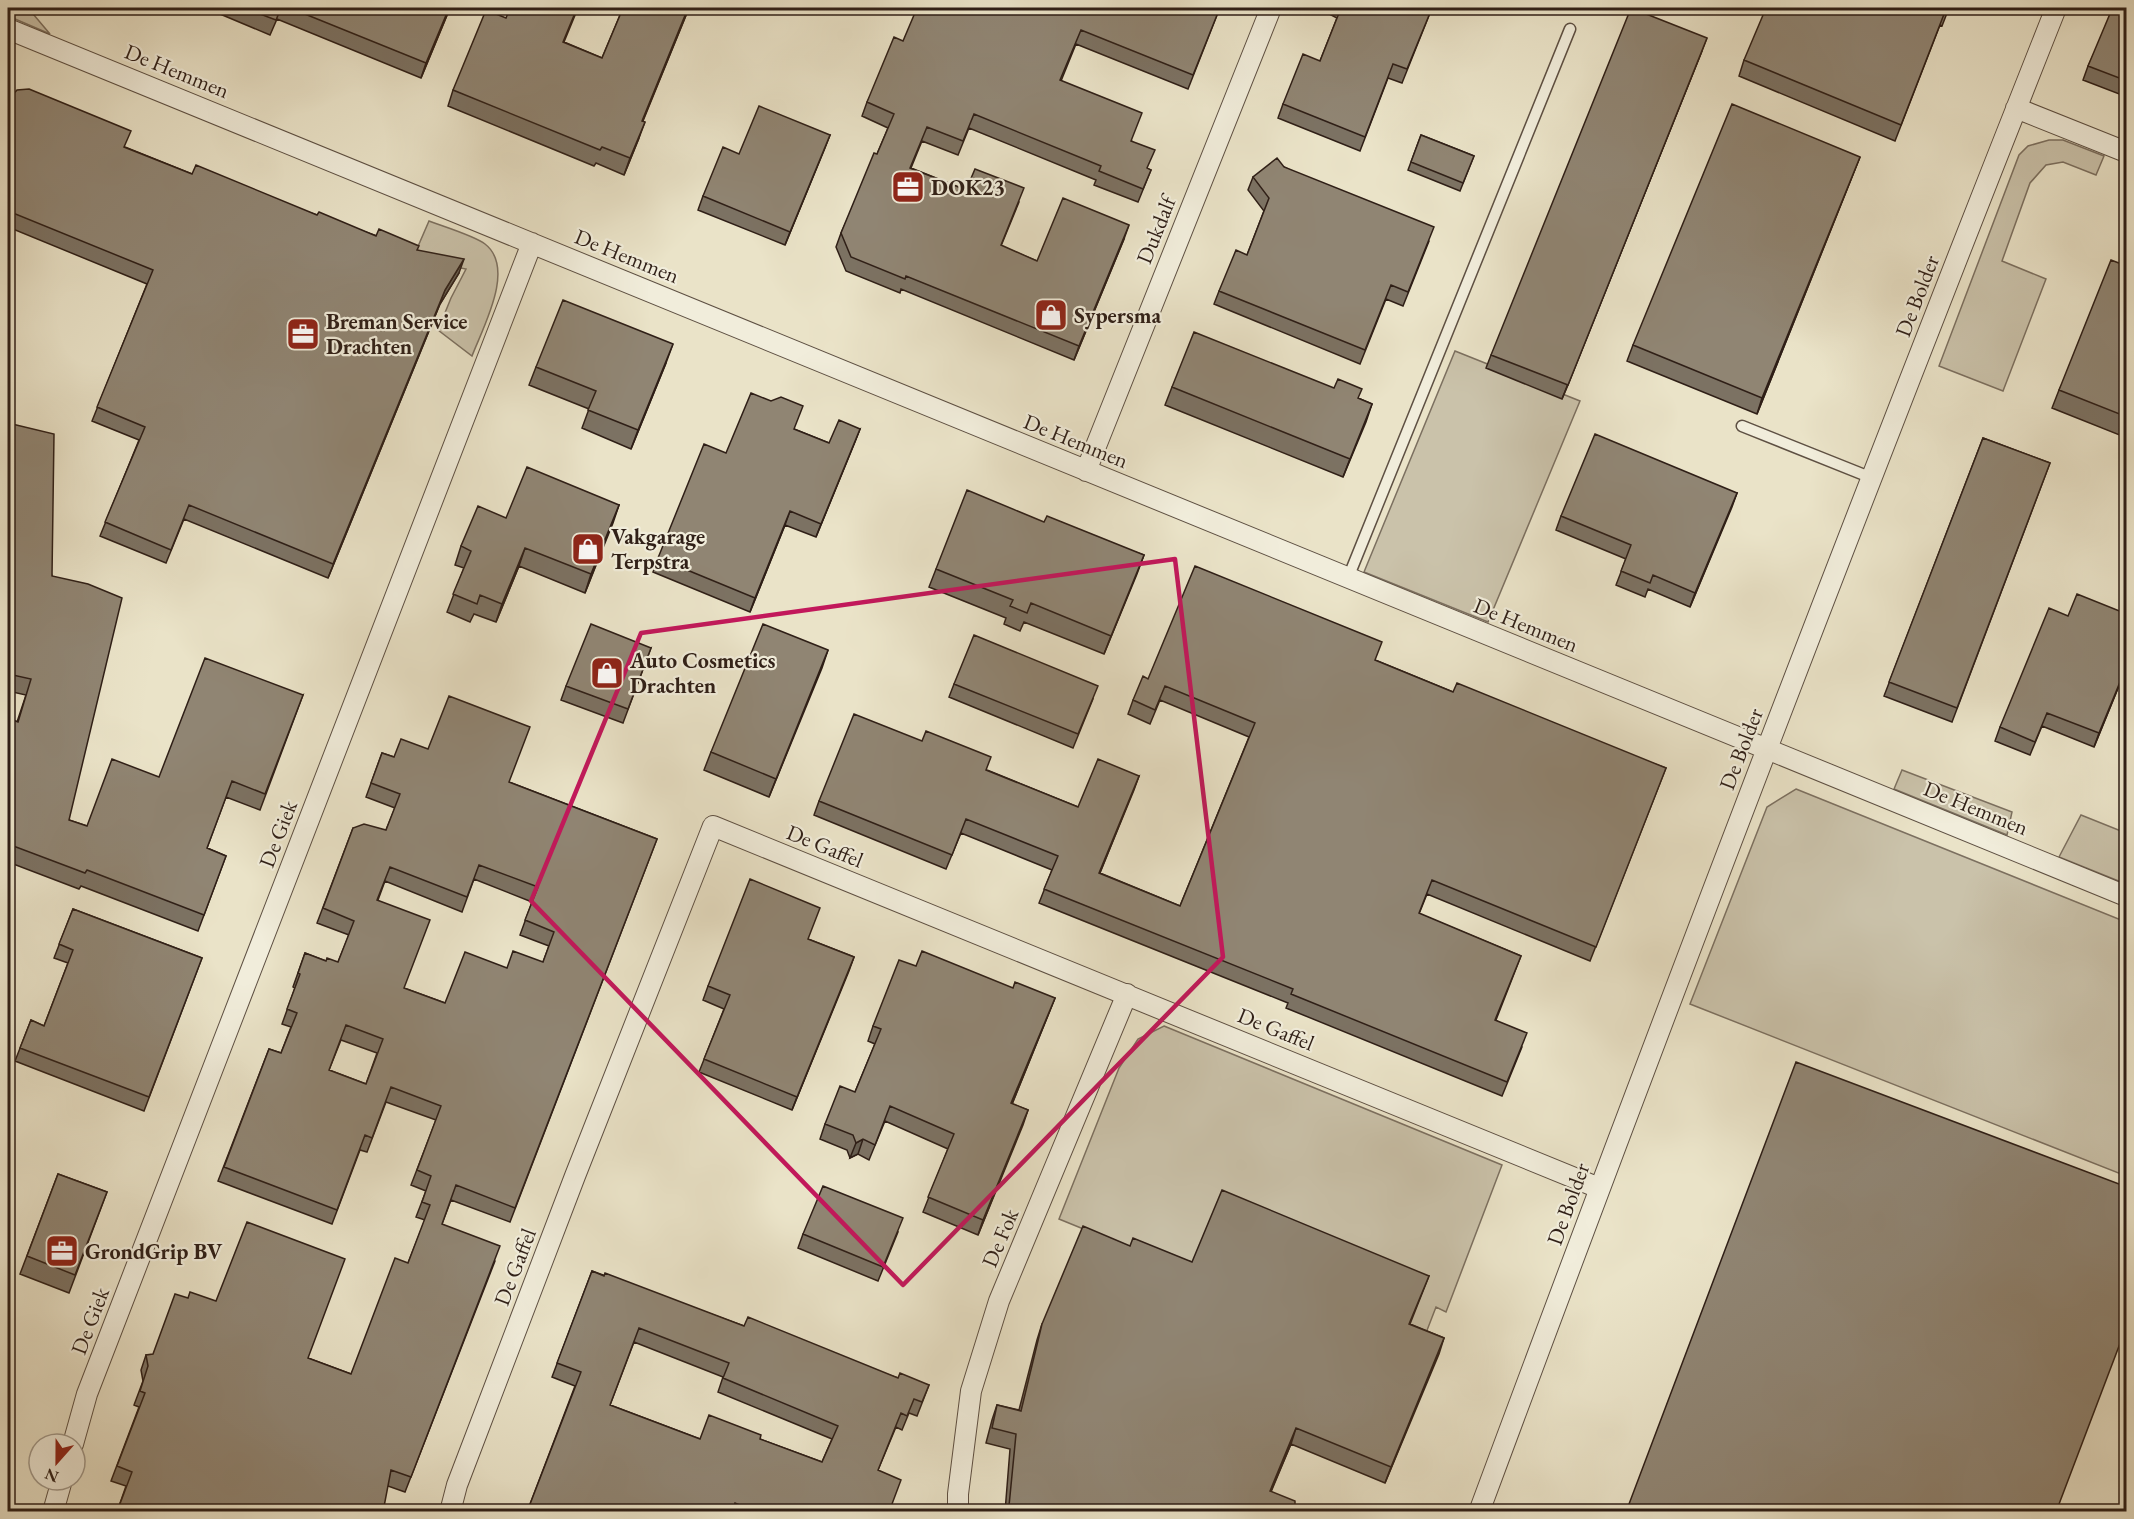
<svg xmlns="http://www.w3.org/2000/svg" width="2134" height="1519" viewBox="0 0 2134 1519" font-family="'EB Garamond',serif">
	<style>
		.green { fill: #cac2aa; stroke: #7c7060; stroke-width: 1.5 }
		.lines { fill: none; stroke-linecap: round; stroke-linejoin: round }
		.service-casing { stroke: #5e5043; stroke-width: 13 }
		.minor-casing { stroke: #5e5043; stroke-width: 22 }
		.service { stroke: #f1eddb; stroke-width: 10 }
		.minor { stroke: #f1eddb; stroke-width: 20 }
		.wall { fill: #7c7263; stroke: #2f1f17; stroke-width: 1.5; fill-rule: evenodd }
		.shaded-wall { fill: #655d50; stroke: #2f1f17; stroke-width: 1.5 }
		.building { fill: #908573; stroke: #2f1f17; stroke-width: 1.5; fill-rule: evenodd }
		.marked { fill: none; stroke: #c2185b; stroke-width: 4.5; stroke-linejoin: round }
		.labels { text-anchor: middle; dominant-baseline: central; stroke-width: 4.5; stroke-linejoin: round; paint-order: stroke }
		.street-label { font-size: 22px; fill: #2f1f17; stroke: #f1eddb }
		.poi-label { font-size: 22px; font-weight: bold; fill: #2f1f17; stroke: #f1eddb; text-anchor: start }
	</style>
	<rect width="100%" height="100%" fill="#eae3c8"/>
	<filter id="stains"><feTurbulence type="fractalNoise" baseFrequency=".00333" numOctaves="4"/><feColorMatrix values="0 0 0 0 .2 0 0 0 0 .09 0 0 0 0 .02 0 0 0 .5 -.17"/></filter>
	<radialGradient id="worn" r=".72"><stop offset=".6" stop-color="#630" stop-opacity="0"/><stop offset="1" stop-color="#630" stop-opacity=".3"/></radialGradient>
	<path class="green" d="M8 8H28L50 34 8 16Z
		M2049 140H2063L2104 156 2096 175 2063 162 2046 165 2030 183 2002 261 2046 279 2003 391 1939 366 2019 155 2028 146Z
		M429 221C442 226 475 236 485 244 516 268 483 327 472 356L438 330 451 298 466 269 420 260 416 251Z
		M1455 351 1580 401 1488 622 1364 572Z
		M1902 770 2012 812 2007 835 1894 789Z
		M1796 789 2126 922V1176L1690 1004 1767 807Z
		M2081 815 2126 833V884L2059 857Z
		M1164 1026 1502 1165 1446 1312 1436 1307 1414 1364 1059 1219 1119 1068 1138 1039Z"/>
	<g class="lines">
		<defs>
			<path id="service" d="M1742 426 1872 478
				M1348 578 1570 29"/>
			<path id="minor" d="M8 29 2126 896
				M2016 108 2126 152
				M1086 471 1271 8
				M73 1444 87 1394 532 243
				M53 1512 62 1480
				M450 1512 457 1485 575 1176 713 826 1599 1188
				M958 1512V1494L971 1391 999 1301 1127 994
				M1479 1512C1666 1008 1858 507 2056 8"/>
		</defs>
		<use href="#service" class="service-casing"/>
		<use href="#minor" class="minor-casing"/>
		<use href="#service" class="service"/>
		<use href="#minor" class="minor"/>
	</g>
	<path class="wall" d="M222 8H450L421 78 277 19 270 35 220 14Z
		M578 8 564 42 602 58 623 8H689L643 121 639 138 624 175 596 163 594 166 448 106 453 90 506 18Z
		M1332 8H1432L1402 83 1388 78 1360 151 1278 118 1283 104 1320 61 1337 18 1329 14Z
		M1949 8 1942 26 1940 25 1895 141 1739 76 1744 60 1809 11Z
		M2127 8V97L2083 80 2088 66 2115 10Z
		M1219 10 1188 89 1076 44 1061 81 1132 141 1148 169 1151 170 1138 202 1094 185 1096 180 969 128 958 155 922 141 911 168 966 190 1019 202 1001 246 1037 261 1124 239 1074 360 901 289 900 293 846 271 836 247 841 233 877 154 888 128 862 116 867 102 903 41Z
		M1702 51 1562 399 1486 368 1491 355Z
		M8 100 192 174 317 215 417 250 459 273 440 304 328 578 184 519 166 563 100 536 139 440 92 421 147 284 8 227Z
		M830 135 785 245 698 210 703 196 739 154Z
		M1421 135 1474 156 1460 191 1408 170Z
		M1860 157 1757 414 1627 361 1633 345Z
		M1284 167 1429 241 1403 306 1386 299 1360 364 1214 304 1219 291 1247 255 1264 211 1248 190 1253 177Z
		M2127 259V438L2052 408 2059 390Z
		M666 363 631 449 582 428 589 409 529 385 536 367Z
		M1172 387 1334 388 1372 404 1343 477 1165 405Z
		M8 423 52 576 69 820 87 826 159 777 303 695 260 810 226 797 207 848 226 856 198 931 81 886 79 889 8 862V718L17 722 26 695 8 691Z
		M794 429 829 443 860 429 816 537 785 525 750 612 653 572 658 558 726 453Z
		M1983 438 2050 463 1952 722 1884 696Z
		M1737 493 1690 607 1648 589 1645 597 1616 585 1626 559 1556 530 1561 516Z
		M619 505 585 593 519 566 496 622 474 614 470 622 447 612 464 568 455 565 461 546 506 518Z
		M1044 522 1144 555 1104 654 1024 622 1020 631 1004 624 1006 618 929 587 936 569Z
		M2127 614V666L2094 747 2042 726 2030 755 1995 741 2000 727 2068 616Z
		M651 648 623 723 561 700 566 686Z
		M828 650 769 797 704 770 711 752Z
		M1375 660 1453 692 1666 768 1590 961 1427 894 1419 914 1521 956 1496 1020 1522 1047 1502 1096 1286 1008 1288 1003 1039 903 1052 870 961 833 946 869 814 815 819 801 922 741 987 770 1078 807 1139 776 1100 873 1180 906 1249 737 1160 700 1150 724 1128 714 1133 700 1148 679Z
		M954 684 1093 699 1073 748 949 697Z
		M382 753 394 757 509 782 657 839 510 1222 451 1200 442 1224 495 1261 405 1492 388 1486 118 1509 126 1486 111 1481 139 1407 134 1405 143 1381 141 1370 146 1355 308 1358 351 1374 408 1263 425 1220 416 1217 426 1191 411 1185 436 1120 386 1102 367 1152 360 1150 332 1224 218 1181 269 1049 281 1053 291 1027 282 1024 295 988 293 987 305 953 326 961 338 962 349 935 317 923 353 828 386 830 395 808 366 797ZM474 879 532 902 520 935 549 946 543 962 507 968 445 1003 404 988 378 900 385 881 462 912ZM341 1040 377 1053 366 1084 329 1070Z
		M73 909 202 958 144 1111 15 1061 31 1020 44 1026 68 963 54 958Z
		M808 939 854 957 792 1110 699 1072 724 1009 703 1000 708 986Z
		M916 966 1055 998 1012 1104 1028 1110 978 1235 923 1212 948 1149 885 1121 869 1160 858 1154 850 1158 847 1150 820 1139 825 1124 855 1092 875 1044 868 1041 873 1026Z
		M58 1174 107 1192 69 1293 20 1274Z
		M898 1232 878 1281 798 1248 803 1234Z
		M1130 1246 1192 1262 1429 1276 1410 1324 1444 1338 1385 1483 1291 1444 1271 1492 1295 1507 1305 1512H1005L1010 1449 986 1443 992 1420 997 1405 1019 1410 1037 1340 1042 1324Z
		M592 1271 744 1326 898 1378 929 1385 917 1416 909 1413 902 1430 896 1427 878 1470 889 1512H527L575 1386 552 1377ZM634 1342 723 1377 718 1392 832 1439 822 1462 760 1439H700L610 1405Z"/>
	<path class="shaded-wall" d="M449 8H450L421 78 426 63Z
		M688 8H689L636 137 642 121Z
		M1707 38 1702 51 1562 399 1568 385Z
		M645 122 639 138 624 175 630 158Z
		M830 135 825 148 785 245 790 232Z
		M1860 157 1854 172 1757 414 1762 398Z
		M1129 225 1124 239 1074 360 1079 346Z
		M464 259 459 273 440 304 328 578 445 290Z
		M673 344 666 363 631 449 638 430Z
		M1372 404 1366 422 1343 477 1350 459Z
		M860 429 855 442 816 537 821 524Z
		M1737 493 1732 507 1690 607 1695 593Z
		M619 505 613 523 585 593 591 574Z
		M790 511 785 525 750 612 755 598Z
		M525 548 519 566 496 622 502 604Z
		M1144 555 1137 574 1104 654 1111 636Z
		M828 650 822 668 769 797 776 779Z
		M2127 665V666L2094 747 2099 733Z
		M1139 776 1134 790 1094 887 1099 873Z
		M854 957 849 971 792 1110 797 1097Z
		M1055 998 1049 1013 1006 1119 1011 1103Z
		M1028 1110 1023 1125 978 1235 983 1220Z
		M863 1139 858 1154 850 1158 856 1143Z
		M1444 1338 1439 1354 1385 1483 1391 1467Z
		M1296 1428 1291 1444 1264 1507 1270 1491Z"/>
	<path class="building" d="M244 8H281L276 20Z
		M290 8H449L426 63Z
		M510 8H577L563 42 602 58 623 8H688L642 121 645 122 630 158 602 147 600 150 453 90 486 10 506 18Z
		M917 8H1213L1219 10 1193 75 1081 30 1060 80 1142 113 1131 141 1155 150 1147 168 1151 170 1143 189 1099 171 1101 166 974 114 963 141 927 127 910 168 966 190 975 169 1024 188 1001 245 1037 261 1063 198 1129 225 1079 346 906 276 905 279 851 257 841 233 874 153 877 154 894 114 867 102 894 37 903 41Z
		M1341 8H1432L1407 69 1393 64 1365 137 1283 104 1303 54 1320 61Z
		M1631 8 1707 38 1568 385 1491 355Z
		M1766 8H1801L1809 11 1811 8H1949L1948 10 1946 9 1901 125 1744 60Z
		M2115 8H2127V81L2088 66 2112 9 2115 10Z
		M29 89 131 131 124 147 192 174 196 165 317 215 319 212 376 236 379 229 419 246 417 250 464 259 445 290 333 564 189 505 171 550 105 522 145 427 97 407 153 270 8 211V100L17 90Z
		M1732 104 1860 157 1762 398 1633 345Z
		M759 106 830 135 790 232 703 196 723 147 739 154Z
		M1421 135 1474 156 1463 183 1411 162Z
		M1277 158 1284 167 1434 227 1408 292 1391 285 1365 350 1219 291 1236 250 1247 255 1269 198 1253 177Z
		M2126 259H2127V417L2059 390 2111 260 2124 265Z
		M563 300 673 344 638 430 588 410 596 391 536 367Z
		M1194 332 1334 388 1338 379 1362 389 1358 398 1372 404 1350 459 1172 387Z
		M751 393 771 401 781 397 803 406 794 429 829 443 839 420 860 429 821 524 790 511 755 598 658 558 704 444 726 453Z
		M8 423 54 434 52 576 88 584 122 598 69 820 87 826 112 759 159 777 205 658 303 695 265 794 232 781 207 848 226 856 204 915 87 870 85 873 8 844V718L18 722 31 679 8 674Z
		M1595 434 1737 493 1695 593 1653 575 1650 583 1621 571 1631 545 1561 516Z
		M1983 438 2050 463 1957 708 1889 682Z
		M527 467 619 505 591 574 525 548 502 604 480 595 477 604 453 594 471 551 461 546 478 506 506 518Z
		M967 490 1044 522 1047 516 1144 555 1111 636 1031 603 1027 613 1010 606 1013 600 936 569Z
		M1195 566 1382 642 1375 660 1453 692 1457 683 1666 768 1596 947 1432 880 1419 913 1521 956 1495 1020 1527 1033 1507 1082 1291 994 1293 989 1044 889 1058 856 966 819 952 855 819 801 854 714 922 741 926 731 991 757 986 770 1078 807 1098 759 1139 776 1099 873 1180 906 1255 723 1165 686 1155 710 1133 700 1143 676 1148 679Z
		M2077 594 2127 614V665L2099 733 2047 713 2035 742 2000 727 2049 608 2068 616Z
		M591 624 651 648 628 709 566 686Z
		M763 624 828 650 776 779 711 752Z
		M974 635 1098 686 1078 734 954 684Z
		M449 696 530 727 509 782 657 839 515 1208 456 1185 442 1224 500 1246 411 1477 391 1470 383 1512H108L110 1506 118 1509 132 1472 117 1466 145 1393 140 1391 148 1366 146 1355 153 1354 175 1294 188 1298 190 1292 216 1301 247 1222 345 1259 308 1358 351 1374 395 1258 408 1263 430 1205 422 1202 431 1176 417 1170 441 1106 391 1087 372 1138 365 1135 337 1210 224 1167 269 1049 281 1053 297 1013 287 1009 300 974 298 973 305 953 326 961 327 958 338 962 354 921 323 908 353 828 364 824 386 830 400 794 371 783 382 753 394 757 401 739 428 749ZM479 865 538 887 525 920 554 932 543 962 513 951 507 968 465 952 445 1003 404 988 430 920 377 900 390 867 467 897ZM346 1025 383 1039 366 1084 329 1070Z
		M750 879 820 908 808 939 854 957 797 1097 704 1059 730 995 708 986Z
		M73 909 202 958 149 1097 20 1048 31 1020 44 1026 73 950 59 944Z
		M922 951 1013 988 1015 982 1055 998 1011 1103 1028 1110 983 1220 928 1197 954 1134 890 1106 875 1145 863 1139 856 1143 853 1135 825 1124 840 1086 855 1092 881 1029 873 1026 899 960 916 966Z
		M1796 1062 2127 1187V1325L2056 1512H1626Z
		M58 1174 107 1192 75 1275 27 1256Z
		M823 1186 903 1218 883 1267 803 1234Z
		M1222 1190 1429 1276 1409 1324 1444 1338 1391 1467 1296 1428 1270 1491 1295 1501V1507L1305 1512H1010L1009 1506 1016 1434 992 1428 997 1405 1021 1411 1042 1324 1083 1226 1130 1246 1133 1238 1192 1262Z
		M592 1271 604 1276 605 1273 744 1326 748 1317 898 1378 900 1373 929 1385 922 1402 914 1399 907 1416 901 1413 878 1470 901 1480 889 1512H756L735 1503 732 1512H527L581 1372 557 1363ZM639 1328 729 1363 723 1378 838 1426 822 1462 760 1439 761 1435 709 1415 700 1439 610 1405Z"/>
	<path class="marked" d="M1175 559 1223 957 903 1285 531 901 641 633Z"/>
	<defs>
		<symbol id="office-square" viewBox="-11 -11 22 22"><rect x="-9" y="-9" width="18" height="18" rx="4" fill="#8f2418" stroke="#f1eddb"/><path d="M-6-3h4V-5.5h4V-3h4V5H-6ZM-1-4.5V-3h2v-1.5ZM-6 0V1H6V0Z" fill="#fff"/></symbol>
		<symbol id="shop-square" viewBox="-11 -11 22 22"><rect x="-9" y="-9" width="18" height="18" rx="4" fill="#8f2418" stroke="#f1eddb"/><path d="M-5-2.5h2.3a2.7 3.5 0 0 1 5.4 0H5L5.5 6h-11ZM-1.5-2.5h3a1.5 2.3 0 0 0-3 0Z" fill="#fff"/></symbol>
	</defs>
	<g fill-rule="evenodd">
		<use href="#office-square" x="889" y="168" width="38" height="38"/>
		<use href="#shop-square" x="1032" y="296" width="38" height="38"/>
		<use href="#office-square" x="284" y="315" width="38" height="38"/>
		<use href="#shop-square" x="569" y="530" width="38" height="38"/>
		<use href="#shop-square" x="588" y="654" width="38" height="38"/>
		<use href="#office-square" x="43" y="1232" width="38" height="38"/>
	</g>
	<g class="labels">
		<g class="street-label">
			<text transform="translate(177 71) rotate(22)">De Hemmen</text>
			<text transform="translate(1156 230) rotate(-68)">Dukdalf</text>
			<text transform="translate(627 256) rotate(22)">De Hemmen</text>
			<text transform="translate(1917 296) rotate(-69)">De Bolder</text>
			<text transform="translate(1076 441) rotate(22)">De Hemmen</text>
			<text transform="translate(1526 625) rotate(22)">De Hemmen</text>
			<text transform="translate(1741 749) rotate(-69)">De Bolder</text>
			<text transform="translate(1976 808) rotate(22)">De Hemmen</text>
			<text transform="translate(278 834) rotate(-69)">De Giek</text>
			<text transform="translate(825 846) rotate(22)">De Gaffel</text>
			<text transform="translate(1276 1029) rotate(22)">De Gaffel</text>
			<text transform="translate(1568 1204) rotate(-70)">De Bolder</text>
			<text transform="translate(1000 1238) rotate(-67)">De Fok</text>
			<text transform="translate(515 1267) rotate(-69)">De Gaffel</text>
			<text transform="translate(90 1321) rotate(-69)">De Giek</text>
		</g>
		<g class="poi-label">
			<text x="931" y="187">DOK23</text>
			<text x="1074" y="315">Sypersma</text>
			<text x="326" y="321">Breman Service<tspan x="326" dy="25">Drachten</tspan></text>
			<text x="611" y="536">Vakgarage<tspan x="611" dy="25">Terpstra</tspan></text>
			<text x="630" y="660">Auto Cosmetics<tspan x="630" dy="25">Drachten</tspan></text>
			<text x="85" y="1251">GrondGrip BV</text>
		</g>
	</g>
	<rect width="2134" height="1519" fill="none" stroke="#eae3c8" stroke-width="30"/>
	<rect x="9" y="9" width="2116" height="1501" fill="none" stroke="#2f1f17" stroke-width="3"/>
	<rect x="15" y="15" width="2104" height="1489" fill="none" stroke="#2f1f17" stroke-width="1.5"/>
	<g transform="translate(57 1462) rotate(201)"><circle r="28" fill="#f1eddb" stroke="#a39b8d" stroke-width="1.5"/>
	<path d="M0-4.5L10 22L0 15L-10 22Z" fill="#8f2418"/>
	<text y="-9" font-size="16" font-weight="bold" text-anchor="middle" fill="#2f1f17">N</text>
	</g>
	<rect width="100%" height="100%" filter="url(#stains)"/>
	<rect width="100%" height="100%" fill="url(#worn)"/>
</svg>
